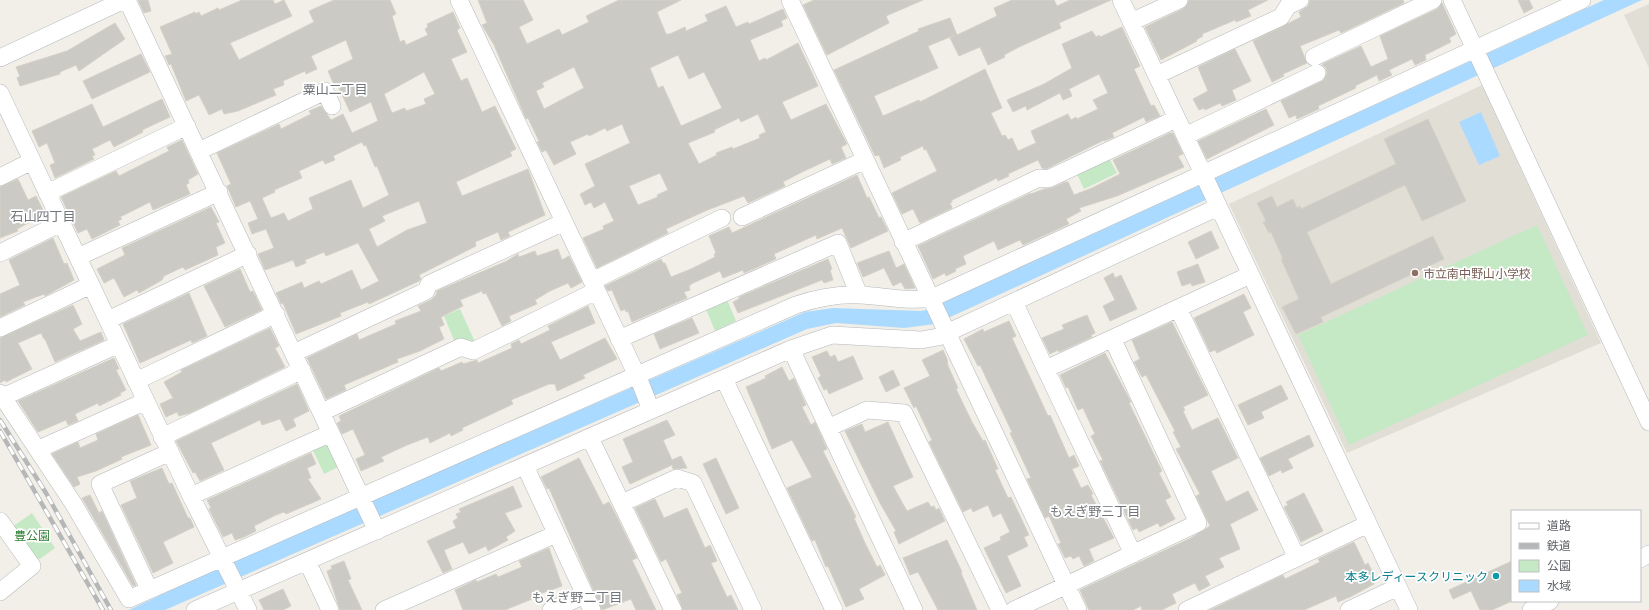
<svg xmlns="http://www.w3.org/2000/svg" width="1649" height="610" viewBox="0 0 1649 610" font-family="Poppins,'Noto Sans JP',sans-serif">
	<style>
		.education { fill: #e1ded6 }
		.green { fill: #c5e8c5 }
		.water { fill: #aadaff }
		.building { fill: #cccac5; stroke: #d6d1c6; fill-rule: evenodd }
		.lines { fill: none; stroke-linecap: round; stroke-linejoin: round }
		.minor-casing { stroke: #b5b8bc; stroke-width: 18 }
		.minor { stroke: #fff; stroke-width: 17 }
		.rail-casing { stroke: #b6b7b8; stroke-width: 4.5 }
		.rail { stroke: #fff; stroke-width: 3; stroke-dasharray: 9; stroke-linecap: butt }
		.education-dot { fill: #8d6e63; stroke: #fff; stroke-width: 1.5 }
		.culture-dot { fill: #0f9aa8; stroke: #fff; stroke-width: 1.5 }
		.labels { text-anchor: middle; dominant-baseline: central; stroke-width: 3.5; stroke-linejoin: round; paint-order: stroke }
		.education-label { font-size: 12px; fill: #785e54; stroke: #fff; text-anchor: start }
		.park-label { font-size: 12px; fill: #348238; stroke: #fff }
		.culture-label { font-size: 12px; fill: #0d838f; stroke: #fff; text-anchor: end }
		.neighbourhood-label { font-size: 13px; fill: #70757a; stroke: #fff }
	</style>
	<rect width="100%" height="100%" fill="#f1efe8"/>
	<path class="education" d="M1649 4V68L1624 15Z
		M1482 85 1601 343 1347 453 1229 204Z"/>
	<path class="green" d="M1109 158 1117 173 1084 189 1077 174Z
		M1537 225 1588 335 1349 445 1298 335Z
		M727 300 736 321 715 331 706 309Z
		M460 309 475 342 468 340 456 345 444 316Z
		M324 443 329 444 340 466 324 474 312 448Z
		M32 513 55 548 40 559 34 558 12 527Z"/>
	<path class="water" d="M1604 0H1642L935 324 904 328 836 323 807 329 165 610H129L218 568 805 312 833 308 920 311 927 310Z
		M1481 112 1500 156 1479 165 1459 122Z"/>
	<path class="building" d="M138 0H148L151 11 144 13Z
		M242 0H273L275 4 284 0 292 16 230 43 239 60 314 22 309 11 334 0H390L396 14 392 16 400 42 404 40 406 45 428 35 425 29 428 27 427 24 453 12 460 28 457 30 459 35 467 52 451 59 461 81 467 78 482 112 495 106 516 149 510 152 512 156 456 182 462 196 528 169 545 215 508 232 510 236 501 240 498 232 475 242 476 246 419 275 421 279 419 281 369 304 368 302 340 313 341 316 296 334 283 303 281 304 276 293 302 282 304 288 319 281 321 284 352 270 361 290 379 281 358 243 326 256 324 252 305 260 306 263 296 267 293 260 265 270 258 254 274 248 266 229 252 234 248 223 258 219 250 201 236 207 227 186 231 184 217 153 279 124 281 129 311 114 309 111 321 106 331 120 343 114 352 133 378 121 371 102 350 112 338 86 335 87 328 71 353 59 346 40 311 56 317 69 306 74 305 71 283 81 284 85 273 89 276 95 238 111 224 114 222 109 209 115 199 95 186 101 171 64 169 65 165 56 172 54 160 27 195 12 196 14 199 12 201 16 218 8 219 10ZM424 72 435 94 424 99 426 104 406 111 405 108 392 113 384 94ZM362 142 364 146 366 145 375 167 377 166 389 195 363 208 351 180 309 198 313 209 288 221 284 213 271 218 262 198 275 192 274 190 302 178 299 171 323 160 325 164 335 160 333 156ZM419 201 427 223 407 230 377 247 369 229 385 221 382 216Z
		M478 0H523L533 20 519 27 527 44 559 29 562 35 589 22 586 16 619 0H681L657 12 666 34H670L685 27 686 31 708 21 705 15 726 6 736 27 748 22 749 24 783 9 787 18 781 21 783 26 750 40 759 61 765 58 766 60 798 43 818 86 782 102 791 120 826 104 847 144 841 147 846 158 832 164 830 159 800 173 783 182 785 186 748 203 744 196 705 211 666 229 668 233 597 268 583 238 604 229 603 226 614 221 605 202 594 208 591 202 585 205 580 194 595 186 585 164 630 143 622 124 607 131 605 128 589 136 588 134 570 142 576 154 554 165 546 150 542 152 537 142 539 141 528 118 526 119 494 45 482 25 487 23ZM678 55 689 79 704 72 722 108 681 126 663 86 658 88 650 68ZM574 67 584 88 544 109 536 91 544 87 542 83ZM758 114 766 132 759 135 760 138 733 149 732 147 716 153 717 155 699 164 688 143 715 132 714 130 739 118 741 122ZM660 173 668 190 657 195 658 197 638 205 629 186Z
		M814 0H923L886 16 889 23 827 55 803 5Z
		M1012 0H1054L1057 6 1070 0H1111L1059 23 1061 28 1021 46 1004 55 1005 57 988 65 980 47 959 56 950 38 955 35 928 46 938 68 874 96 883 116 919 100 920 102 985 69 1002 108 991 113 1002 136 1005 135 1008 140 1012 138 1018 151 1036 143 1031 131 1068 114 1071 120 1076 117 1077 119 1098 109 1093 100 1108 93 1099 74 1069 89 1072 96 1063 100 1060 93 1027 110 1026 106 1013 112 1007 100 1044 84 1072 68 1062 44 1092 31 1096 37 1099 35 1100 37 1122 27 1140 66 1134 69 1151 106 1154 105 1160 116 1146 122 1144 117 1112 133 1114 137 1104 141V140L1046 169 1042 168 1038 160 1008 174 1009 176 998 181 997 178 952 200V202L950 203 952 208 920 223 913 209 902 214 892 193 937 171 926 149 924 150 923 146 900 157 901 160 884 168 879 155 875 156 869 143 834 70 919 31 918 29 950 18 957 35 997 16 994 8Z
		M1189 0H1268L1248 10 1251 16 1236 22 1235 20 1202 34 1203 36 1196 40 1197 41 1161 60 1145 27 1183 9 1187 5Z
		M1310 0H1403L1404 3 1341 33 1339 30 1300 46 1307 63 1283 74 1284 76 1272 82 1253 41 1301 17 1299 12 1308 6Z
		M1518 0H1529L1533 8 1524 13Z
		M1442 3 1456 34 1449 38 1451 42 1425 55 1426 60 1415 65 1412 59 1389 70 1392 75 1379 81 1377 75 1355 86 1356 88 1318 106 1319 109 1297 119 1296 115 1289 118 1281 101 1324 80 1327 73 1326 68 1322 64 1361 46 1371 67 1388 59 1380 36 1437 9Z
		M115 23 125 39 79 71 76 65 60 72V74L20 86 17 78 20 76 16 67 67 51Z
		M1235 49 1251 81 1232 90 1236 100 1222 106 1220 103 1205 110 1204 108 1199 110 1193 99 1208 91 1198 67Z
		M141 54 150 72 92 99 83 81Z
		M162 99 170 117 142 130 143 132 114 147 110 140 92 149 95 155 92 156 94 159 55 178 50 165 55 163 47 143 39 147 32 131 92 104 103 127Z
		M1266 109 1274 125 1207 159 1198 141Z
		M1428 119 1466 201 1422 221 1405 185 1307 232 1331 284 1433 236 1444 259 1321 317 1323 322 1296 334 1282 307 1299 299 1281 259H1283L1271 232 1269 233 1263 222 1266 221 1257 203 1272 196 1277 207 1293 199 1297 208 1300 206 1301 209 1396 164 1384 139Z
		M1170 133H1173L1183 154 1178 156 1184 167 1117 196 1079 208 1081 211 1066 219 1069 224 1023 245 1020 240 998 250 994 241 963 256 966 264 955 269 956 271 946 276 945 273 933 279 918 246 1031 193V194L1044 189 1052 188 1065 182H1068L1074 195 1092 188 1120 174 1113 160Z
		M182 140 198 174 188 180 189 183 186 185 190 194 153 210 150 202 120 217 122 219 118 221 120 225 92 239 87 229 78 233 61 197 116 171 119 176 169 151 167 147Z
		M857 175 867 198 869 197 879 218 881 217 888 231 851 248 842 228 817 239 816 235 774 254 776 259 744 273 743 270 723 278 720 271 693 283 689 286 690 290 684 292 687 298 632 322 628 311 626 312 625 309 621 311 612 290 608 291 605 286 661 259 663 263H665L671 277 691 269 715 257 714 254 716 253 709 236 729 227 732 233Z
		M18 179 28 200 36 196 45 214 17 229 18 231 0 238V187Z
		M211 207 219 222 216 223 225 243 216 247 218 255 185 270 183 267 164 276 162 280 139 293 137 290 124 297 114 278 104 283 97 269 125 255 122 248Z
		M1211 231 1219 248 1196 259 1188 242Z
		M53 238 64 264 67 263 74 280 45 296 44 294 23 302 25 305 0 317V294L20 285 9 260Z
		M558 249 562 260 569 256 582 282 571 288 568 283 550 291 535 300 537 304 509 316 511 321 502 326 486 293 483 294 482 291 460 300 463 306 441 317 444 325 439 327 444 339 420 351 397 359 398 362 344 385 346 390 326 399 307 358 357 334 359 340 396 324 395 321 421 311 418 306 431 300 436 295 437 291 507 261 518 254 519 257 535 251 537 256Z
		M889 251 896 268 904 264 915 288 905 289 901 282 893 286 884 268 863 277 857 263Z
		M828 259 832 269 830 270 833 280 824 283 822 280 738 313 733 302 739 299V297Z
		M1198 264 1205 282 1192 286 1191 283 1182 286 1177 272Z
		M240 269 250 292 253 291 262 310 225 327 204 286Z
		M1113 273 1115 278 1121 275 1137 309 1110 321 1103 306 1115 300 1104 278Z
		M189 293 207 336 192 343 191 340 140 363 123 324Z
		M1244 294 1251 308 1243 312 1254 335 1217 353 1215 350 1210 352 1194 318Z
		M73 305 82 324 73 329 80 341 101 332 104 340 55 362 45 339H44L41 333 18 343 32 369 6 382 5 380 0 383V338Z
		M588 306 595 323 551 342 560 360 605 338 617 359 583 375 585 378 557 391 555 384H549L511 400 513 404 462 428 463 430 451 436 450 433 430 443 428 437 407 445 381 457 384 461 361 471 356 459 365 455 353 429 342 434 337 423 341 421 339 416 439 368 441 371 462 362 463 364 477 360 478 363 512 348 511 344 519 340 521 344 550 330 548 326Z
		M1087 315 1095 333 1091 335 1092 337 1059 352 1058 350 1050 354 1042 338 1064 329 1062 325Z
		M692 318 699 333 660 349 654 334Z
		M1009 321 1016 336 1012 338 1048 416 1050 415 1069 458 1074 455 1079 466 1072 469 1081 488 1088 485 1093 494 1091 495 1114 538 1089 549 1094 561 1084 566 1079 556 1073 559 1071 556 1065 558 1058 544 1061 543 1049 516 1045 518 1027 479 1031 478 1010 433 1012 432 980 365 978 366 964 339 983 329 984 332Z
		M1172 322 1208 395 1183 407 1185 410 1183 411 1192 430 1218 418 1238 458 1211 471 1226 502 1248 491 1258 510 1230 524 1240 549 1219 558 1224 567 1205 576 1210 585 1199 591 1195 583 1172 594 1176 603 1162 610H1142L1141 606 1133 610H1089L1080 590 1191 538 1210 526 1196 496 1200 494 1176 449 1181 447 1173 432 1175 431 1146 375 1142 377 1134 362 1140 359 1132 340Z
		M270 328 279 346 275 348 285 367 190 413 179 416 177 412 166 417 160 404 173 398 164 382 182 372 181 370Z
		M943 350 947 359 948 366 958 388 956 389 972 422 983 441 985 440 998 469 995 470 1008 498 1011 497 1029 535 1024 537 1028 546 1007 556 1021 586 1006 593 984 548 1001 540 1000 537 1010 532 1001 513 993 517 988 505 973 512 971 508 963 512 929 442 932 440 916 406 914 408 904 388 930 376 922 360Z
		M827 351 830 357 835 355 838 362 853 356 863 379 829 394 827 389 824 390 818 378 821 376 812 357Z
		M1105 353 1131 402 1129 403 1162 471 1159 473 1171 497 1165 500 1175 519 1160 527 1158 523 1139 532 1137 528 1133 530 1100 461 1103 460 1091 436 1095 434 1083 408 1078 410 1068 387 1066 388 1060 375Z
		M114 358 119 369 116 370 126 390 120 393 121 395 99 406 98 403 75 414 78 421 68 425 66 420 38 432 18 401Z
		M782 367 789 381 794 378 806 405 802 407 811 425 815 422 827 449 823 451 856 517 854 518 864 541 877 567 880 565 885 575 859 589 864 599 846 607 828 566 826 567 815 540 812 541 787 488 812 477 792 440 772 449 746 387 766 378 765 376Z
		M893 370 900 385 886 392 879 377Z
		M297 384 309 411 293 419 296 426 286 431 280 419 262 425 260 420 211 443 224 470 200 481 195 472 193 473 176 441Z
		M1281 385 1288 399 1261 412 1264 418 1248 425 1238 405Z
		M138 415 151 445 121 457 122 459 96 471 77 477 80 484 74 487 52 454 78 442 80 448 98 440 96 434Z
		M667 420 675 435 663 440 672 460 681 456 687 468 673 469 672 465 630 484 622 467 633 462 623 439Z
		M888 422 913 477 893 486 907 511 928 502 931 507 934 506 936 510 939 508 945 521 899 544 894 532 896 531 880 503 845 431 862 424 865 432Z
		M1309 435 1314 446 1288 459 1293 468 1282 473 1281 470 1269 476 1260 458Z
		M311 453 316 464 307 468 311 478 308 479 321 499 286 514 284 512 276 515 254 526 256 531 244 537 235 540 232 533 223 537 209 509 211 508 207 500Z
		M579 458 603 505 609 502 614 511 637 558 632 560 656 610H636L631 599 602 610 549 488 547 489 541 477Z
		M716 458 739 508 726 514 703 464Z
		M162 468 169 484 172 483 188 518H190L194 527 163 542 173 563 153 573 121 505 137 498 130 481Z
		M513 486 522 507 505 513 515 531 506 537 508 540 488 551 486 546 469 554 463 542 444 550 452 569 443 573 427 541 456 528 453 521 458 518 456 514 461 512 459 509Z
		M1304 493 1323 531 1301 542 1284 507 1288 505 1286 502Z
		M90 495 99 513 102 511 136 585 133 586 82 498Z
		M655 499 664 518 687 508 705 548 710 545 717 561 711 563 727 597 731 595 738 610H683L677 595 682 593 666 559 661 562 635 508Z
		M947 540 962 572 961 573 977 610H938L918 572 910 575 907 567 903 558Z
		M1354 542 1365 565 1368 563 1374 575 1371 577 1374 584 1352 596 1338 602 1336 596 1304 610H1210L1283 575 1285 579 1320 562 1318 559Z
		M549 548 562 586 531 597 532 599 505 610H463L455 590 476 580 477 582 496 574 498 577 522 567 519 561Z
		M344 561 351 579 348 580 362 610H340L327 571 332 569 331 566Z
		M1512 561V601L1492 610H1480L1471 591 1453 599 1449 590Z
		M283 589 291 606 283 610H264L259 600Z"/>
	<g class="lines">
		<defs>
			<path id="minor" d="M127 0 377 531
				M459 0 640 382 651 410
				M790 0 1078 610
				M1121 0 1409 610
				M1452 0 1649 422
				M1131 22 1179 0
				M1314 57 1433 0
				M0 58 124 0
				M1157 75 1281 17 1288 6 1300 0
				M0 93 191 496 248 610
				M1185 136 1317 73
				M199 151 325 91 332 106
				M0 177 32 161
				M47 193 187 126
				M742 217 865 160
				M903 242 1039 178 1048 179 1176 119
				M0 253 61 223
				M78 257 219 192
				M592 281 722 218
				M1014 302 1133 554
				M1178 308 1297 558
				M108 320 248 254
				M0 328 91 285
				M619 339 838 243 859 295
				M791 349 914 610
				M294 353 426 291 429 284 564 222
				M1046 369 1250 275
				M724 379 834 610
				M136 381 276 314
				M0 393 73 503 129 599 796 305C817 298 839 294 860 295 884 296 908 302 932 298L1582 0
				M3 397 119 344
				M322 412 461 347 473 351 596 291
				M828 428 867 410 904 413 1000 610
				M162 437 302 370
				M590 438 673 610
				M39 449 146 401
				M525 466 592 610
				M191 496 331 433
				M622 503 677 478 693 483 753 610
				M0 521 32 566 0 592
				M1640 559 1649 554
				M307 561 330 610
				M149 589 100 484 170 452
				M195 610 791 349 832 335 921 340 938 337 1218 207
				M384 610 556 534
				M551 610 585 595
				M1014 610 1198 523 1113 340
				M1187 610 1368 524
				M1349 610 1398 587
				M1531 610 1550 601"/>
		</defs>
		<use href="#minor" class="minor-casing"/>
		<use href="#minor" class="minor"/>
		<defs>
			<path id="rail" d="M0 420 46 493 111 610
				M0 431 103 610"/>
		</defs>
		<use href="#rail" class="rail-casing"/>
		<use href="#rail" class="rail"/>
	</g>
	<circle class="education-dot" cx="1415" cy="273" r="4"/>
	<circle class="culture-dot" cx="1496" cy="576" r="4"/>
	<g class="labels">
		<g class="education-label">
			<text x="1423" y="273">市立南中野山小学校</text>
		</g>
		<g class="park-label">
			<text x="32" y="535">豊公園</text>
		</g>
		<g class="culture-label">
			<text x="1488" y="576">本多レディースクリニック</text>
		</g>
		<g class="neighbourhood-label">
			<text x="335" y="89">粟山二丁目</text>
			<text x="43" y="216">石山四丁目</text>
			<text x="1095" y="511">もえぎ野三丁目</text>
			<text x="577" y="597">もえぎ野二丁目</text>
		</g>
	</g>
	<rect x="1511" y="510" width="130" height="92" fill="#ffffff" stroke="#bfc1c3"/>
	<rect x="1519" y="523" width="20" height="6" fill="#ffffff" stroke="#bfc1c3"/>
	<text x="1547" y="530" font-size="12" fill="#5f6368">道路</text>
	<rect x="1519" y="543" width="20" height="6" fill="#b6b7b8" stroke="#bfc1c3"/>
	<text x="1547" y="550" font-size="12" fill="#5f6368">鉄道</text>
	<rect x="1519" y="560" width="20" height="12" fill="#c5e8c5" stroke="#bfc1c3"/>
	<text x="1547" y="570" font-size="12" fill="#5f6368">公園</text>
	<rect x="1519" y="580" width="20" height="12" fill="#aadaff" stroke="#bfc1c3"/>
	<text x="1547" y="590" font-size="12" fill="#5f6368">水域</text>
</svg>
